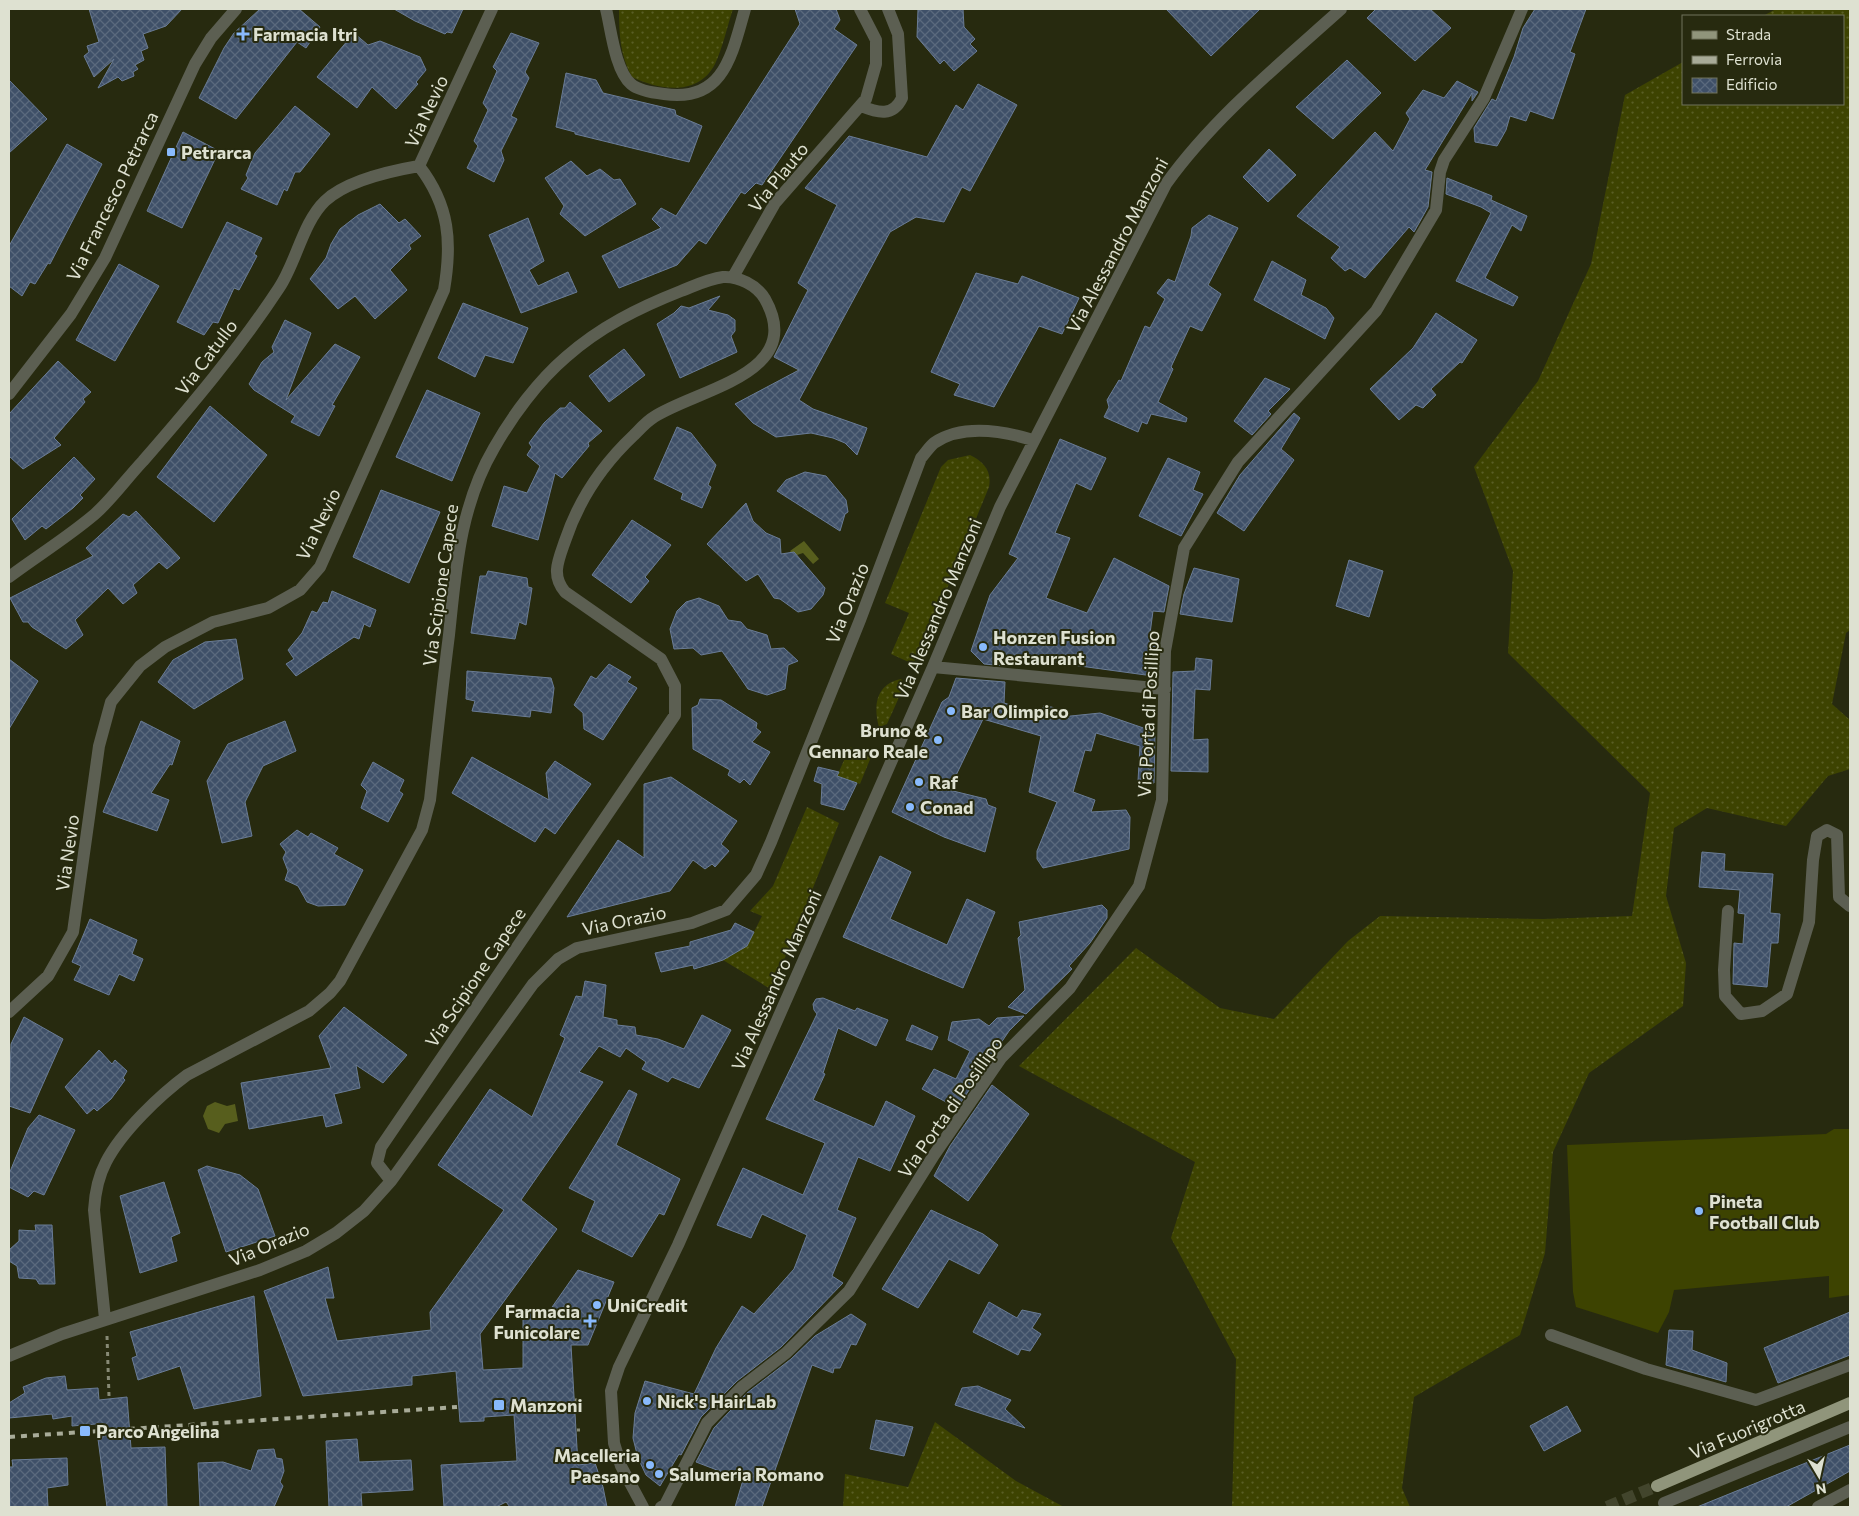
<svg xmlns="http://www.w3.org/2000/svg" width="1859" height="1516" viewBox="0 0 1859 1516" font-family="Commissioner,sans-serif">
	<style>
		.grass { fill: url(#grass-dots) }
		.pitch { fill: #3d4301 }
		.water { fill: #575e1d }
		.building { fill: url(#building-cross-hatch); stroke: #6a7c96 }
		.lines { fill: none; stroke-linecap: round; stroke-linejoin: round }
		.major-tunnel { stroke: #42452c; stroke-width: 12; stroke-dasharray: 12 6; stroke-linecap: butt }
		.path { stroke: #878a75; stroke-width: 3; stroke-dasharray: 4 4; stroke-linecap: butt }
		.minor { stroke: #5c5f52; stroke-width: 12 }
		.major { stroke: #90957b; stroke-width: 12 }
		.rail { stroke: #a8ab98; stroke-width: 4; stroke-dasharray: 6 6; stroke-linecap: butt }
		.poi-dot { fill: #89bafc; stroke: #272a0f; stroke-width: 2 }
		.labels { text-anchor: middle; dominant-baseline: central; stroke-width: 4; stroke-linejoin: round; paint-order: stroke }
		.poi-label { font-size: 18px; font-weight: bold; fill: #dee1d1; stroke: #272a0f; text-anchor: start }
		.street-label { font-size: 18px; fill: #dee1d1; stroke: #272a0f }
	</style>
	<defs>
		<pattern id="grass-dots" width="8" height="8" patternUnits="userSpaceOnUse" patternTransform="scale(1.25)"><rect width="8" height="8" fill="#3d4301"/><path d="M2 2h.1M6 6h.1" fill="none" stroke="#595e25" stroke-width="1.8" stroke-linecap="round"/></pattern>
		<pattern id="building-cross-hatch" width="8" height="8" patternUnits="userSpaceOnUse" patternTransform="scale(1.25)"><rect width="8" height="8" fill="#3f5068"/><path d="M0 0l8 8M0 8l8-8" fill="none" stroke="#5a697d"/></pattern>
	</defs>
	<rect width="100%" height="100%" fill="#272a0f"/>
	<path class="grass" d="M619 9H733C727 27 723 47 715 64 698 97 659 90 632 77 620 55 619 34 619 9Z
		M1776 9H1850V630L1846 633 1832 704 1850 720V769L1828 776 1786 826 1707 808 1674 828 1666 896 1686 963 1683 1006 1589 1073 1553 1152 1545 1253 1520 1335 1414 1397 1402 1488 1410 1507H1232L1236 1359 1171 1238 1195 1162 1019 1066 1136 948 1220 1008 1274 1019 1348 941 1380 916 1543 919 1632 916 1650 793 1508 653 1513 571 1474 467 1538 381 1591 264 1625 95 1683 62V104H1843V16H1763Z
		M970 455C984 462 992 471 989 487L933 623 913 664 891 654 909 613 885 603 941 467 948 460Z
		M901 679 905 684 887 724 879 727C873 706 876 684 901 679Z
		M850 747 871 757 860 784 837 776Z
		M807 807 839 823 772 990 723 960 730 956 729 950 747 946 762 916 750 911 773 886Z
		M935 1422 1016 1481 1064 1507H843L845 1474 908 1487Z"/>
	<path class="pitch" d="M1834 1129H1850V1295L1829 1298V1276L1674 1290 1669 1312 1658 1333 1576 1307 1573 1292 1567 1145 1826 1134Z"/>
	<path class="water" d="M804 541 819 559 813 564 803 553 794 556 790 551Z
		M215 1102 227 1106 235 1104 238 1121 225 1124 219 1133 208 1129 203 1116 207 1106Z"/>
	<path class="building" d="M89 9H182L166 26 143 34 148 48 141 51 144 60 135 65 138 69 133 72 134 76 122 81 118 77 98 88 114 59 94 77 84 56 89 52 87 46 99 42Z
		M260 9H299L320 27 306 48 297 42 236 119 199 98 224 48 234 33Z
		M394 9H463L452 33 447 32 445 34 415 21Z
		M795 9H836L840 20 834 29 857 45 762 185 756 183 745 194 741 192 706 244 699 240 677 265 619 288 602 256 661 228 652 219 661 208 676 216 800 24Z
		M918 9H963L964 27 975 39 970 44 977 51 954 71 944 60 940 64 917 37Z
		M1166 9H1260L1211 56Z
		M1376 9H1430L1451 28 1415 61 1367 18Z
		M1535 9H1586L1570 52 1575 54 1553 119 1530 111 1526 121 1510 116 1506 130 1497 146 1475 142 1474 128 1492 99 1496 101 1514 57 1523 28Z
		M354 33 368 45 380 41 420 57 426 70 416 82 418 84 396 109 372 87 357 108 317 77Z
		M511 33 539 43 525 72 529 78 511 116 517 119 501 151 504 160 494 182 467 168 478 146 474 141 488 110 483 103 497 71 493 67Z
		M1347 60 1381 93 1333 139 1296 107Z
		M566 73 596 80 603 93 675 110 676 115 702 126 689 162 575 134V132L556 127Z
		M9 80 47 119 9 153Z
		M1457 81 1478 92 1472 101V93L1425 170 1432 172 1428 207 1414 232 1409 227 1365 278 1350 268 1345 271 1331 258 1340 247 1297 216 1375 132 1393 151 1410 119 1406 113 1423 90 1444 98Z
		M978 84 1017 105 970 191 962 187 944 222 916 217 890 232 799 400 813 409 867 428 857 455 845 443 833 438 811 433 776 437 753 423 735 404 799 370 774 357 808 290 798 283 837 205 805 188 849 136 927 157 956 105 963 110Z
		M295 106 330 134 300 172H295L287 191 284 189 277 205 241 189 248 178 246 175 255 153Z
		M183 132 219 151 182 228 147 211Z
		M67 144 102 164 50 264 48 263 35 284 30 282 22 296 9 286V246Z
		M1269 149 1296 175 1268 202 1243 177Z
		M571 161 587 176 600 169 614 180 620 179 636 204 585 236 560 214 564 206 545 178Z
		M1447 178 1492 196 1491 200 1527 216 1521 231 1512 225 1485 278 1518 297 1513 306 1456 281 1491 213 1481 207 1446 194Z
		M380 204 399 223 405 219 421 236 409 245 411 249 390 270 407 290 375 319 355 296 338 309 310 279 326 258 331 244 340 229 358 215Z
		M1209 215 1238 228 1208 285 1221 294 1202 331 1190 326 1171 367 1173 369 1158 402 1187 418 1186 422 1151 414 1147 424 1142 422 1138 432 1104 417 1109 407 1107 400 1119 380 1121 381 1145 326 1150 328 1165 299 1157 293 1168 279 1175 282 1191 236 1192 228Z
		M528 218 544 261 529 270 538 286 568 272 577 292 521 313 489 235Z
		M227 222 262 238 254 254 257 256 239 290 234 288 218 323 213 322 204 335 177 322Z
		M1272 261 1306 280 1301 295 1326 308 1334 318 1325 339 1254 300Z
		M119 264 159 286 115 361 76 340Z
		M976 273 1018 284 1022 276 1079 298 1062 334 1039 326 994 407 954 395 960 384 931 372Z
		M720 296 708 310 728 315 735 320V331L731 336 737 352 680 378 657 324 674 313 681 306 689 308Z
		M463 303 528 328 513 363 485 355 475 377 438 358Z
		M1436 313 1477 340 1462 363 1460 362 1431 389 1436 395 1423 408 1416 405 1399 420 1370 389 1413 348Z
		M285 320 311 333 286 400 335 344 360 357 332 405 335 406 319 436 291 422 295 416 254 390 249 384 262 362 274 352 272 347Z
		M624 349 645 375 609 402 589 376Z
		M58 361 91 392 83 399 85 402 54 438 61 445 23 469 9 456V414Z
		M1265 378 1290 389 1268 411 1271 414 1252 435 1234 421Z
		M427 390 480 413 452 481 396 457Z
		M570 402 602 431 588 443 589 446 562 478 555 473 538 540 492 526 504 486 527 493 540 466 527 455 532 447 529 443 544 423 560 408H565Z
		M210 406 267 455 214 522 157 477Z
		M1294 413 1300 418 1281 449 1294 460 1244 531 1217 513 1240 475Z
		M677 427 691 433 716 465 708 485 711 487 702 508 681 499 683 493 654 479Z
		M1060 439 1106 458 1091 490 1076 483 1055 533 1070 538 1046 598 1087 613 1114 558 1169 586 1164 612 1153 611 1149 641 1156 645 1153 676 1007 656 1006 666 984 664 971 651 990 595 1018 558 1009 554Z
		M74 457 95 479 80 495 83 498 73 508 46 529 42 526 25 540 12 519Z
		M1168 458 1200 472 1193 490 1203 494 1181 536 1139 516Z
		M805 472 826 476 846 500 848 512 845 514 840 531 777 491 786 480Z
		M381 490 440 512 409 583 353 557Z
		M746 503 753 521 766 533 780 539 781 554 794 552 825 588 823 595 811 609 798 612 780 599 774 598 758 574 746 581 707 544Z
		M136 511 180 558 167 569 159 562 133 585 137 593 123 604 108 588 75 620 83 635 66 649 32 627 28 622H23L10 598 93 556 86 548 123 514 129 517Z
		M632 520 671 545 645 577 649 581 631 603 592 575Z
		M1349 560 1383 571 1369 617 1336 606Z
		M1194 568 1239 579 1232 622 1180 614 1184 594Z
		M488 571 527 578 528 587 532 588 526 625 519 622 515 639 471 633 480 576H486Z
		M332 591 376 610 370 627 364 624 359 639 354 637 296 676 286 664 294 659 288 650 302 633 312 611 317 613 323 602 328 603Z
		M699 598 719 606 728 620 741 622 747 629 767 635 771 649 784 648 798 661 788 665 785 689 767 695 748 689 722 651 701 655 693 648 674 649 670 629 677 611 686 602Z
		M236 639 243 679 194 709 158 682 173 660 205 642Z
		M1196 658 1212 660 1210 690 1195 689 1193 740 1208 739V772L1171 771 1173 672 1195 671Z
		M9 659 38 681 9 729Z
		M609 664 631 677 627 682 637 688 603 740 584 729 583 713 574 705 591 676 596 679Z
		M467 671 551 678 554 688 551 713 531 710 530 717 472 711 475 701 466 699Z
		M956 678 1005 682 1004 703 1041 714 1044 705 1062 710 1061 717 1100 713 1155 732 1154 783 1138 781 1140 746 1096 733 1091 751 1085 750 1073 792 1095 800 1091 812 1126 810 1130 817 1129 849 1043 868 1037 859V851L1057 802 1029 792 1041 736 983 719 949 790 986 799 988 805 996 808 985 852 944 837 892 812 942 702 949 697Z
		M700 699 721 700 757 723 756 728 761 732 752 742 770 752 750 785 744 779 740 783 728 775 730 770 693 749 692 708 698 705Z
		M141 721 180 741 172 765 170 764 151 793 169 800 157 831 103 812Z
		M285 721 296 751 263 766 245 802 252 836 222 843 207 781 228 744Z
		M472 757 549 800 546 773 555 761 591 784 555 834 545 827 535 842 452 793Z
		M373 762 404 780 399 791 403 794 388 822 361 808 367 791 361 785Z
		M818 767 839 772 837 776 857 783 844 810 821 804 822 784 814 781Z
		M671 777 737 821 721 844 729 851 715 867 712 864 705 869 693 860 670 891 567 917 618 840 644 858V784Z
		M297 830 308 837 311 833 338 848 334 854 363 870 345 905 318 906 307 902 298 886 285 880 288 871 283 858 286 852 280 844Z
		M1702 852 1725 854 1724 871 1773 874 1770 913 1780 914 1778 943H1771L1767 987 1733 984 1734 943 1743 944 1745 914 1738 913 1740 890 1699 887Z
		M880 856 911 872 890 919 947 945 967 899 995 912 963 988 843 937Z
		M1102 905 1107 910V918L1090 943 1069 966 1072 969 1026 1014 1008 1007 1025 990 1018 938 1021 935 1019 922Z
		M90 919 137 940 132 954 143 959 134 981 119 974 109 995 74 980 81 966 72 962Z
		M735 923 754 932 747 946 723 960 711 964 694 969 693 965 661 972 655 953 690 946V942L731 930Z
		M585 981 606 985 603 1017 617 1020V1025L635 1027 636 1035 658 1039 684 1049 702 1015 731 1030 699 1088 672 1077 668 1082 642 1069 646 1062 626 1048 620 1057 599 1046 579 1072 603 1082 521 1200 557 1229 480 1334 483 1370 523 1368V1312L550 1310 578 1270 614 1282 588 1345H571L578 1465 595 1463 603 1487 607 1507H510L506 1502 496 1507H444L441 1465 517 1461 514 1415 484 1417V1421L460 1422 456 1371 412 1376V1385L303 1396 264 1291 328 1267 334 1298H325L337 1341 431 1330 430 1312 504 1210 438 1165 490 1089 532 1117 565 1038 560 1035 576 996 582 997Z
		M823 998 855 1011 857 1008 888 1020 876 1046 838 1028 823 1073 825 1074 813 1100 874 1127 886 1101 915 1116 890 1171 858 1157 837 1210 856 1218 832 1276 843 1283 781 1347 737 1381 701 1417 681 1455 679 1454 660 1486 646 1475 638 1458 633 1438 635 1413 645 1381 694 1394 716 1348 742 1306 754 1314 794 1269 807 1235 762 1214 751 1238 717 1225 743 1168 803 1195 825 1143 766 1119 817 1014 814 1010 813 1004 816 999Z
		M344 1007 407 1055 383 1083 356 1065 360 1088 334 1094 342 1123 326 1127 323 1115 249 1129 241 1083 331 1068 319 1036Z
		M1024 1016 1009 1031 957 1108 922 1089 934 1069 956 1079 970 1051 948 1040 952 1022 979 1019 989 1026 997 1018Z
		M24 1017 63 1039 30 1113 9 1106 11 1044Z
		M912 1025 938 1037 932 1050 906 1040Z
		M99 1050 112 1064 115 1060 127 1071 123 1078 125 1080 111 1099 97 1111 94 1108 87 1114 65 1087Z
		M992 1085 1029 1114 968 1201 934 1176 950 1146Z
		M629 1090 637 1094 616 1145 680 1179 664 1215 659 1213 632 1257 582 1231 595 1201 569 1188Z
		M39 1115 75 1130 44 1195 34 1191 28 1197 9 1187V1174L28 1128Z
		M207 1166 240 1175 258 1189 275 1236 226 1252 198 1170Z
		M164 1182 180 1233 171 1237 177 1261 140 1273 120 1196Z
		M931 1210 983 1234 998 1245 979 1274 949 1259 918 1308 882 1289Z
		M35 1225H52L55 1284H39L36 1279 19 1278 17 1266 9 1261V1250L19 1241V1230L36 1231Z
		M254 1296 261 1396 194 1409 180 1366 138 1380 132 1358 137 1356 130 1332Z
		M989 1302 1017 1318 1022 1310 1041 1314 1032 1328 1041 1334 1030 1351 1021 1349 1018 1355 973 1332Z
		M1850 1312V1355L1778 1383 1764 1348Z
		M851 1314 866 1324 856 1345 851 1344 840 1368H834L833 1373 812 1365 762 1507H735L743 1480 696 1462 714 1428 747 1393 791 1359 815 1336Z
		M1669 1330 1693 1331 1692 1350 1727 1363 1726 1382 1666 1365Z
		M65 1376 67 1390 98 1388 99 1400 127 1397 131 1448 165 1447 167 1507H107L96 1424 72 1426V1416L53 1419 52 1414 9 1418V1403L25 1393 23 1387 46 1378Z
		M978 1386 1011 1400 1005 1409 1025 1428 955 1405 962 1388Z
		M1567 1406 1581 1431 1544 1451 1530 1426Z
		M876 1420 913 1427 904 1456 870 1449Z
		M357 1439 359 1462 411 1460 413 1490 361 1493 362 1507H329L326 1441Z
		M1850 1445V1471L1786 1507H1697Z
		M274 1449 276 1458 282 1459 284 1471 280 1482 283 1486 274 1507H200L198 1463 223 1462 251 1471 258 1450Z
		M67 1458 68 1485 47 1488 48 1507H10L9 1467H13L12 1460Z"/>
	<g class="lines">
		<path class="major-tunnel" d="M1607 1507 1657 1486"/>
		<path class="path" d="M107 1336 109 1396
			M575 1400H578
			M577 1430H580"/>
		<path class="minor" d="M606 9C611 29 615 70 631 84 639 91 655 93 664 94 724 103 732 54 745 9
			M861 106C878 113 893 117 902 98L898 34 888 9
			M419 166 492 9
			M733 277 775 203 866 99 876 64V40L860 9
			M9 394 71 314 105 258 195 64 211 38 236 9
			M9 577C37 556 68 537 95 514 112 499 127 478 143 461 191 406 239 349 279 288 296 263 303 222 325 201 346 181 390 171 419 166
			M933 667 1165 689
			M1728 911 1724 970 1725 996 1741 1014 1762 1011 1787 994 1809 922 1813 860 1817 836 1827 830 1837 835 1839 897 1850 906
			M9 1012 48 976 73 932 99 746 111 702 140 666 165 647 213 622 268 608 300 590 320 567 444 290C452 243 450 206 419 166
			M105 1319 94 1210C95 1193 98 1177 106 1162 122 1131 160 1095 187 1075L309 1011 330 993 340 981 422 830 430 800C436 745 442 690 449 635 456 568 460 506 494 448 512 416 538 381 566 357 600 327 638 308 681 291 694 286 708 279 723 277 738 276 757 285 765 299 807 374 697 389 654 417 647 421 640 429 634 435 601 466 579 499 565 541 558 561 551 575 565 592L661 659 675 686V715L381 1147 377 1163 391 1181
			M1551 1335 1646 1369 1756 1400 1850 1365
			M9 1356 62 1334 260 1270 306 1251 336 1233 364 1211 391 1181 533 984 558 959 577 948 692 923 726 910 756 875 771 842 860 620 921 458C925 454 929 447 934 443 962 424 1003 431 1033 440
			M1664 1503 1850 1427
			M643 1507 621 1466 614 1443 611 1391 619 1367 678 1245 933 667 1000 507 1166 184C1214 117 1281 63 1341 9
			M661 1507 665 1505 707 1423 742 1387 786 1353 849 1291 934 1155 1001 1058 1070 988 1139 886 1162 800 1165 651 1184 548 1238 462 1376 311 1436 210 1440 172 1444 160 1484 98 1522 9
			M1818 1507 1850 1490"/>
		<path class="major" d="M1657 1486 1850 1403"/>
		<path class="rail" d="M9 1437 457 1407"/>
	</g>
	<g class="poi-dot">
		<path d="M240.5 26.5h5v5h5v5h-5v5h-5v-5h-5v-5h5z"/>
		<rect x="166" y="147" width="10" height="10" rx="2.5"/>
		<circle cx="983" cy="647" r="5"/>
		<circle cx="951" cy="711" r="5"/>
		<circle cx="938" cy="740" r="5"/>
		<circle cx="919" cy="782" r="5"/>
		<circle cx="910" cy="807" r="5"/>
		<circle cx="1699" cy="1211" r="5"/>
		<circle cx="597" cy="1305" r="5"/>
		<path d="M587.5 1313.5h5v5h5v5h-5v5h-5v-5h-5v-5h5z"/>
		<circle cx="647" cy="1401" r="5"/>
		<rect x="493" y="1399" width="12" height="12" rx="2.5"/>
		<rect x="79" y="1425" width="12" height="12" rx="2.5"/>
		<circle cx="650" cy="1465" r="5"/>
		<circle cx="659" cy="1474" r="5"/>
	</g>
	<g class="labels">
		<g class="poi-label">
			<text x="253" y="34">Farmacia Itri</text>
			<text x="181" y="152">Petrarca</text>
			<text x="993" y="637">Honzen Fusion<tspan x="993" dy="21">Restaurant</tspan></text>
			<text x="961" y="711">Bar Olimpico</text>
			<text x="928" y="730" text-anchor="end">Bruno &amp;<tspan x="928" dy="21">Gennaro Reale</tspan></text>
			<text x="929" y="782">Raf</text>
			<text x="920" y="807">Conad</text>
			<text x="1709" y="1201">Pineta<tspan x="1709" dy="21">Football Club</tspan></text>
			<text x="607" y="1305">UniCredit</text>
			<text x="580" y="1311" text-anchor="end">Farmacia<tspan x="580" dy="21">Funicolare</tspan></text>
			<text x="657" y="1401">Nick's HairLab</text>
			<text x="510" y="1405">Manzoni</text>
			<text x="96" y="1431">Parco Angelina</text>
			<text x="640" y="1455" text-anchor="end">Macelleria<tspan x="640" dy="21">Paesano</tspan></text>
			<text x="669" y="1474">Salumeria Romano</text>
		</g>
		<g class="street-label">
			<text transform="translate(426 111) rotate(-65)">Via Nevio</text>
			<text transform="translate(778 177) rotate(-51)">Via Plauto</text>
			<text transform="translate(112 196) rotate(-64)">Via Francesco Petrarca</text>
			<text transform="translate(1117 245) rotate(-62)">Via Alessandro Manzoni</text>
			<text transform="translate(206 357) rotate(-53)">Via Catullo</text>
			<text transform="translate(318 524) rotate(-64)">Via Nevio</text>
			<text transform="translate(440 585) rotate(-82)">Via Scipione Capece</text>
			<text transform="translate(847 603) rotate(-68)">Via Orazio</text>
			<text transform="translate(938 609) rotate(-67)">Via Alessandro Manzoni</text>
			<text transform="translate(1148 714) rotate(-87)">Via Porta di Posillipo</text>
			<text transform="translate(67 853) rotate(-82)">Via Nevio</text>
			<text transform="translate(624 920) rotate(-12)">Via Orazio</text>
			<text transform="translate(475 977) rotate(-56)">Via Scipione Capece</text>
			<text transform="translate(776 980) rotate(-66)">Via Alessandro Manzoni</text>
			<text transform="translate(950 1107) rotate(-55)">Via Porta di Posillipo</text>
			<text transform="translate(269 1244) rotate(-23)">Via Orazio</text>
			<text transform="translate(1747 1429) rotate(-23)">Via Fuorigrotta</text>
		</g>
	</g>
	<rect width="1859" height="1516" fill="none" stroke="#dee1d1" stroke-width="20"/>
	<rect x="1682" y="15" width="162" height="90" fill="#272a0f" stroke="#70735d"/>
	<rect x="1692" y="31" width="25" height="8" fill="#90957b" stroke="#70735d"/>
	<text x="1726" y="40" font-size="15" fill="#dee1d1">Strada</text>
	<rect x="1692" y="56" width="25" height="8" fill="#a8ab98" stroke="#70735d"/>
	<text x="1726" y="65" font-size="15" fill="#dee1d1">Ferrovia</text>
	<rect x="1692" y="78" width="25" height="15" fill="url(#building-cross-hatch)" stroke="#70735d"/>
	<text x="1726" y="90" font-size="15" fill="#dee1d1">Edificio</text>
	<g transform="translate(1819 1476) rotate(171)" stroke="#272a0f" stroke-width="4" paint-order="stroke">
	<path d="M0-4L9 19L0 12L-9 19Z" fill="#dee1d1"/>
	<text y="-8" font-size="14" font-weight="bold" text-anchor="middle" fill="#dee1d1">N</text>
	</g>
</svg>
